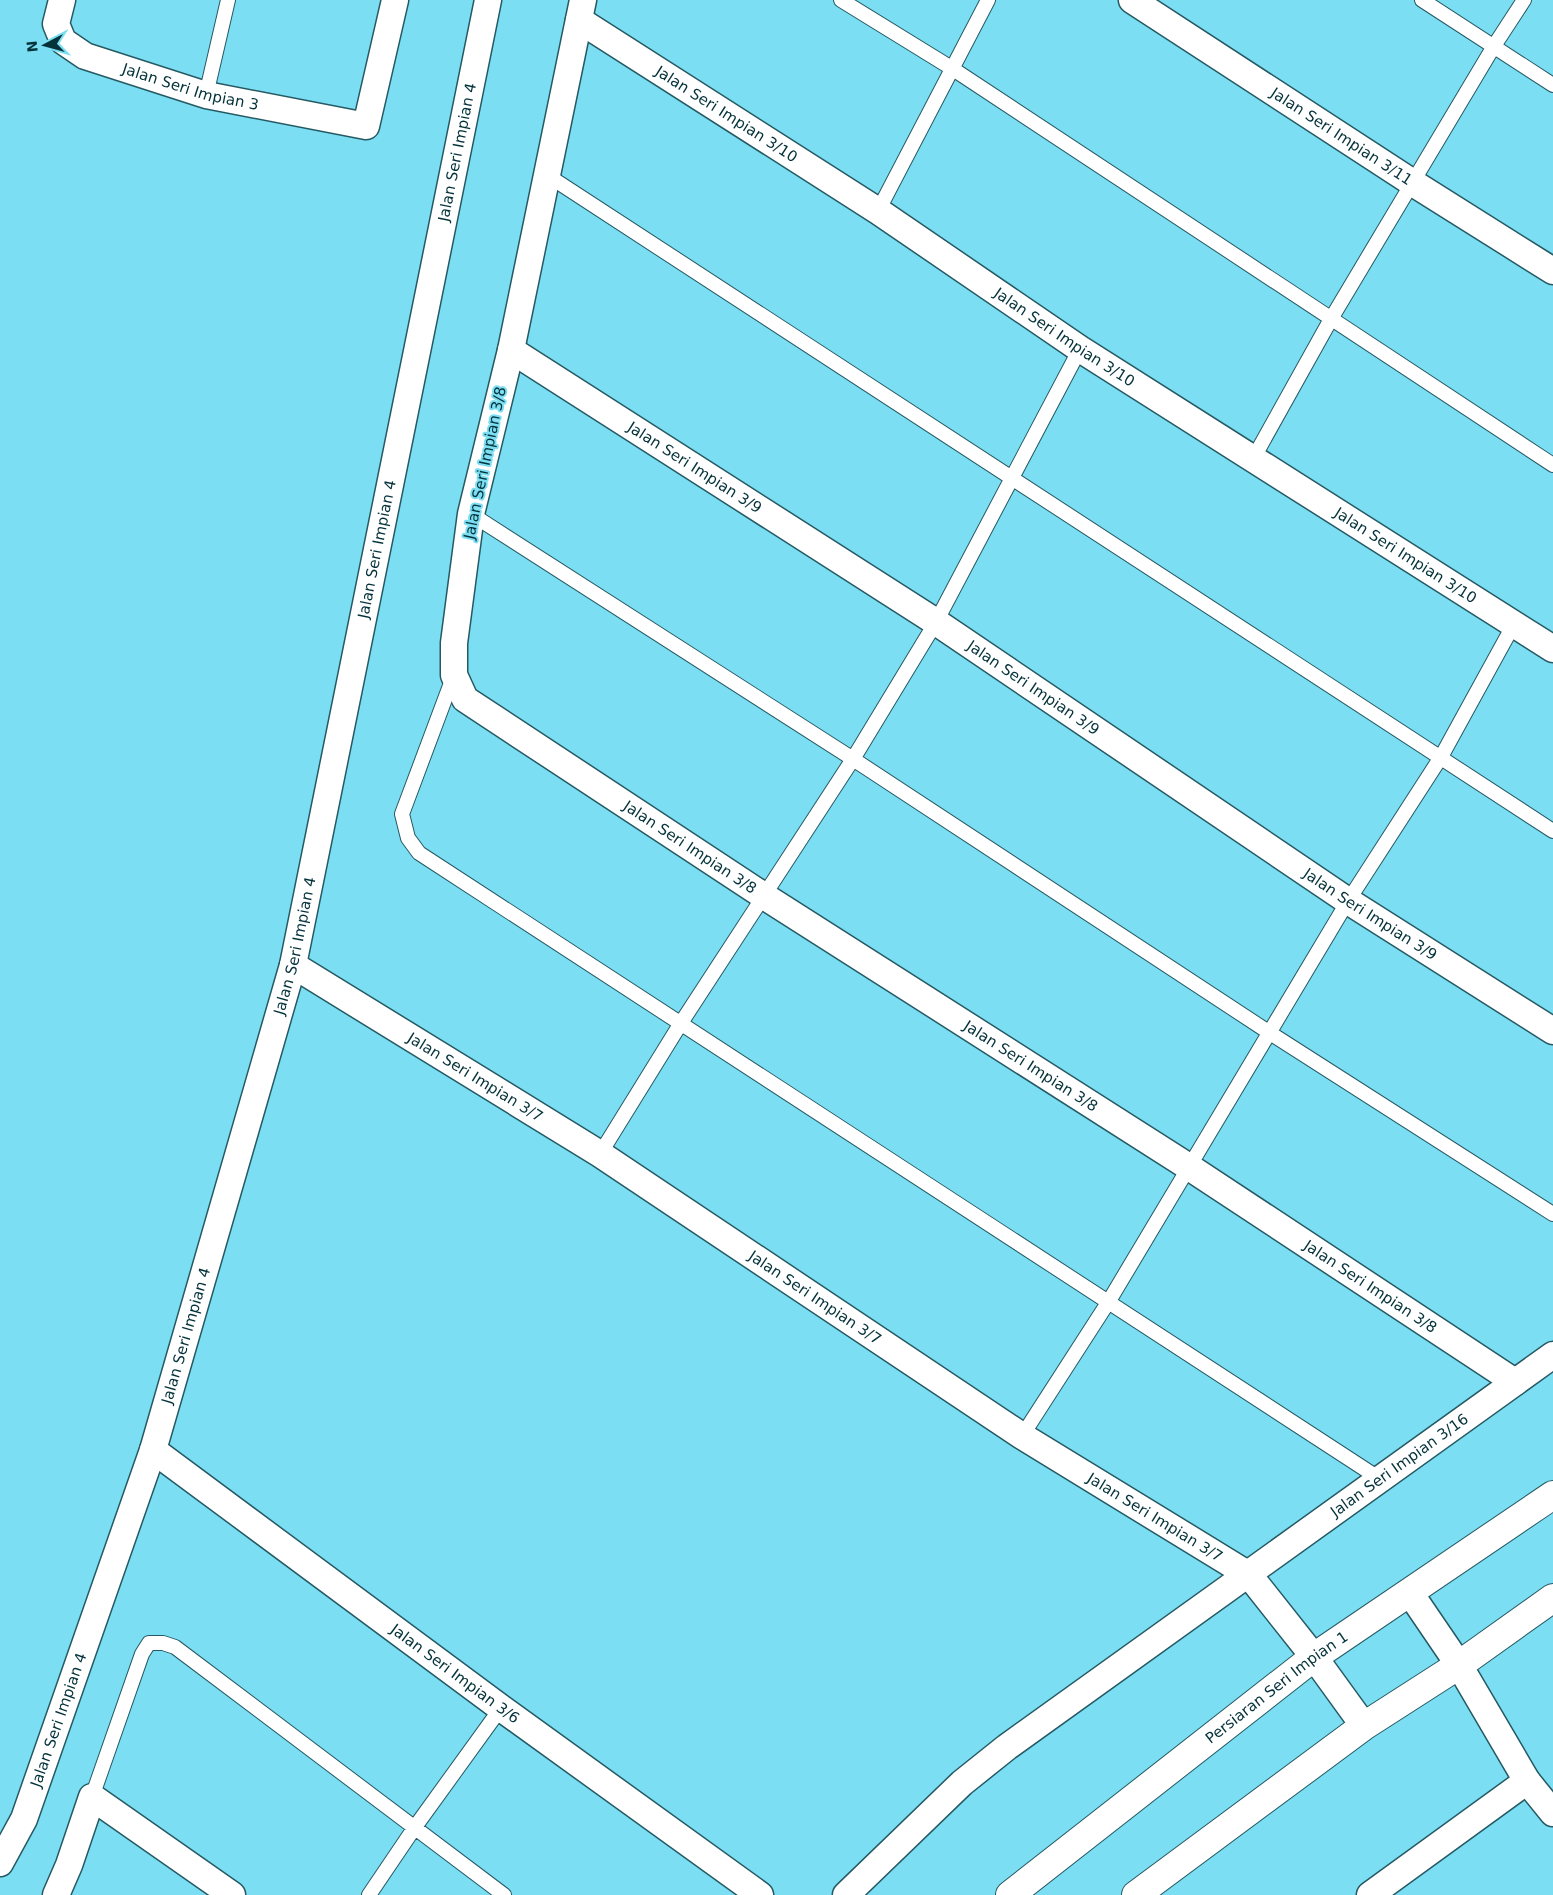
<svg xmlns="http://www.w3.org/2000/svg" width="1553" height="1895" viewBox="0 0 1553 1895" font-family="'DejaVu Sans',sans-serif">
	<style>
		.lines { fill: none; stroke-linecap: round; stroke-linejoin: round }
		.service-casing { stroke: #255a64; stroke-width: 16 }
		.minor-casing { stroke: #255a64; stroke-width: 29 }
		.tertiary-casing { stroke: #255a64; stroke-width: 30 }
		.service { stroke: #fff; stroke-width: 14 }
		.minor { stroke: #fff; stroke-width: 26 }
		.tertiary { stroke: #fff; stroke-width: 28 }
		.labels { text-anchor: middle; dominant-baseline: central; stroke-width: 4; stroke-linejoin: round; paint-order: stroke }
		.street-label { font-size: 15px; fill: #04323a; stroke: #7cdef2 }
	</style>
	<rect width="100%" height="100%" fill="#7cdef2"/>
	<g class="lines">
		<defs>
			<path id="service" d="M841 0 953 69 1553 465
				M1422 0 1553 85
				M206 95 228 0
				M547 175 1553 831
				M878 211 988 0
				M1253 459 1331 319 1494 46 1524 0
				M471 514 853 759 1270 1033 1553 1214
				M454 675 402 814 408 838 419 853 1380 1479
				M600 1154 681 1023 853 759 936 622 1080 349
				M1022 1436 1109 1301 1348 901 1441 757 1514 624
				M92 1797 142 1654 149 1643H163L175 1647 504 1895
				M369 1895 415 1827 501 1708"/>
			<g id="minor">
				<path id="s1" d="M62 0 56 24 63 41 85 56 206 95 366 126 395 0"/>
				<path id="s2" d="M583 0 511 350 471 514 454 643V675L465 699 764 896 1189 1167 1515 1382"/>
				<path id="s3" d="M1132 0 1413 183 1553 271"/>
				<path id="s4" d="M579 20 878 211 1080 349 1553 649"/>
				<path id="s5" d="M511 350 936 622 1348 901 1553 1031"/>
				<path id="s6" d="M293 965 600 1154 1022 1436 1249 1575 1314 1657 1364 1726"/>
				<path id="s7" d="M153 1450 501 1708 760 1895"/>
				<path d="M1410 1593 1459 1665 1527 1781 1553 1813"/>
				<path id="s8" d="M0 1863 24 1819 153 1450 293 965 488 0"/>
				<path d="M56 1895 69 1865 92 1797 232 1895"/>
				<path id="s9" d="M846 1895 962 1783 1007 1747 1553 1355"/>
				<path d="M1370 1895 1527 1781"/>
			</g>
			<g id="tertiary">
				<path id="s10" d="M1010 1895 1314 1657 1553 1495"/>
				<path d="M1136 1895 1364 1726 1459 1665 1553 1598"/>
			</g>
		</defs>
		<use href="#service" class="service-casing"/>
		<use href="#minor" class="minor-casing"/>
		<use href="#tertiary" class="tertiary-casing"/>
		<use href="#service" class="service"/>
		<use href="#minor" class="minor"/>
		<use href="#tertiary" class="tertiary"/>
	</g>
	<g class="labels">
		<g class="street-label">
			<text stroke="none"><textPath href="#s1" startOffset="180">Jalan Seri Impian 3</textPath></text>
			<text stroke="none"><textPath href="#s4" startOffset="175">Jalan Seri Impian 3/10</textPath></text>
			<text stroke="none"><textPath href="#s3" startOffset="250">Jalan Seri Impian 3/11</textPath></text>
			<text stroke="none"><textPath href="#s8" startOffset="1775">Jalan Seri Impian 4</textPath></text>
			<text stroke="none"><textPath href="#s4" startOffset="580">Jalan Seri Impian 3/10</textPath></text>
			<text transform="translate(485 463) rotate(-78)">Jalan Seri Impian 3/8</text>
			<text stroke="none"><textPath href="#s5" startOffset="218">Jalan Seri Impian 3/9</textPath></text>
			<text stroke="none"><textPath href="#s8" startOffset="1370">Jalan Seri Impian 4</textPath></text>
			<text stroke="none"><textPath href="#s4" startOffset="985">Jalan Seri Impian 3/10</textPath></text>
			<text stroke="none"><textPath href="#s5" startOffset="622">Jalan Seri Impian 3/9</textPath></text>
			<text stroke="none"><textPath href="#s2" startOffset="984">Jalan Seri Impian 3/8</textPath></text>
			<text stroke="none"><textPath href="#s5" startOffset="1028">Jalan Seri Impian 3/9</textPath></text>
			<text stroke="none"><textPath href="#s8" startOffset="965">Jalan Seri Impian 4</textPath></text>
			<text stroke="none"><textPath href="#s2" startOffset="1389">Jalan Seri Impian 3/8</textPath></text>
			<text stroke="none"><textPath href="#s6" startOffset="214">Jalan Seri Impian 3/7</textPath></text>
			<text stroke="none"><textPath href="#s2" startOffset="1794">Jalan Seri Impian 3/8</textPath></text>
			<text stroke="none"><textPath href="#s6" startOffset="619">Jalan Seri Impian 3/7</textPath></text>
			<text stroke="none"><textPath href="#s8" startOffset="560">Jalan Seri Impian 4</textPath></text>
			<text stroke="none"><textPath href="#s9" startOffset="702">Jalan Seri Impian 3/16</textPath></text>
			<text stroke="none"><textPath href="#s6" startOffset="1024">Jalan Seri Impian 3/7</textPath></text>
			<text stroke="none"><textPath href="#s7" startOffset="376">Jalan Seri Impian 3/6</textPath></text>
			<text stroke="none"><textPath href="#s10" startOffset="338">Persiaran Seri Impian 1</textPath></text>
			<text stroke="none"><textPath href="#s8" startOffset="155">Jalan Seri Impian 4</textPath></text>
		</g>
	</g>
	<g transform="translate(45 45) rotate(264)" stroke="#7cdef2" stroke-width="4" paint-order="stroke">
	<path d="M0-4L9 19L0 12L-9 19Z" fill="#04323a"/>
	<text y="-8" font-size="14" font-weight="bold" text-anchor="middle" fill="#04323a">N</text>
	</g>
</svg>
